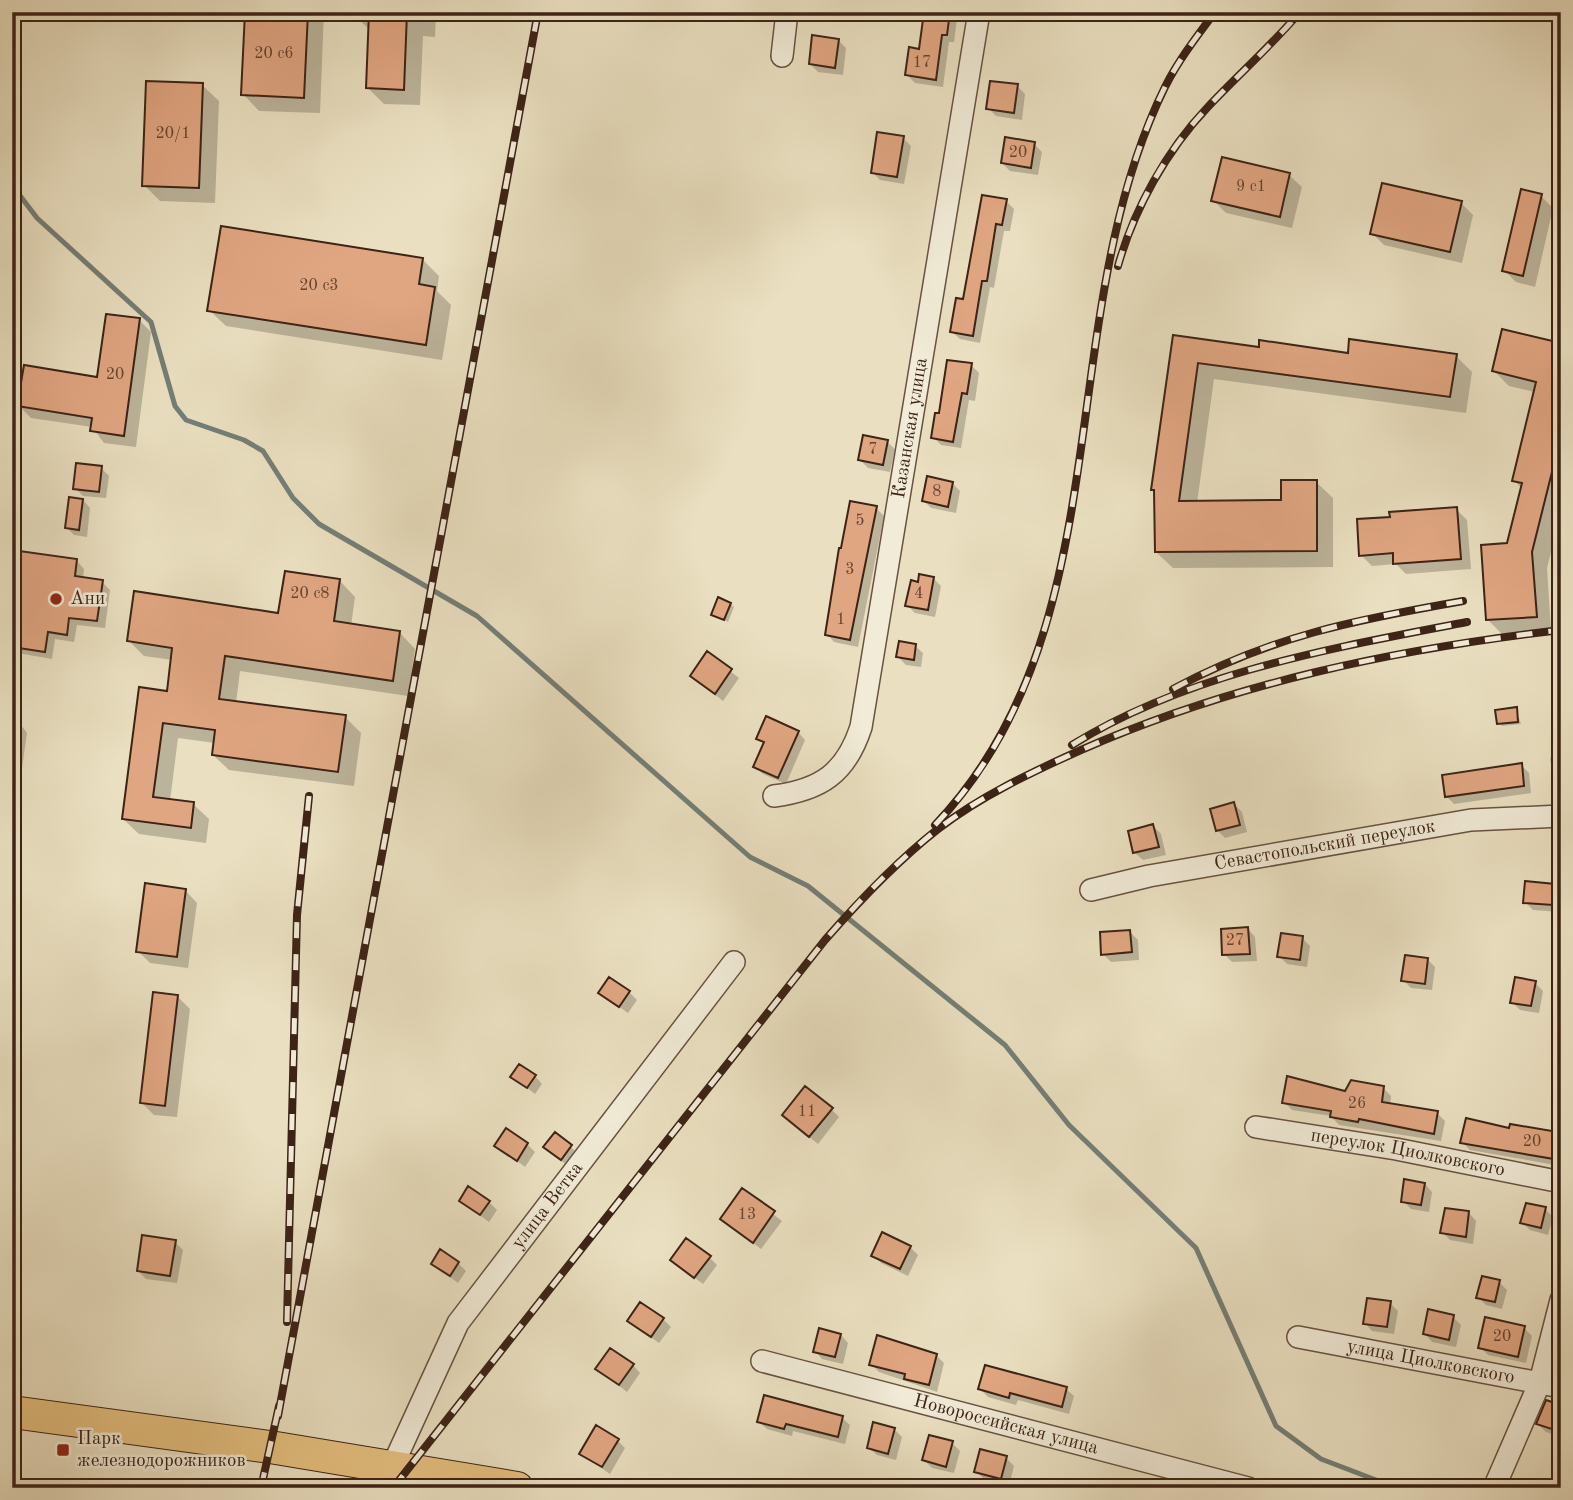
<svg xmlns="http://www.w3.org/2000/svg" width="1573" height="1500" viewBox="0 0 1573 1500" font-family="'Old Standard TT',serif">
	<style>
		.shadow { fill: #0003 }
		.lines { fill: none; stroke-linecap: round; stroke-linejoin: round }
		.stream { stroke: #747f77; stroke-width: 5 }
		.building { fill: #e0a682; stroke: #3d2316; stroke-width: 2 }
		.minor-casing { stroke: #685241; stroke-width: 24 }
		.highway-casing { stroke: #3d2316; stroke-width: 34 }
		.minor { stroke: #f1ebd7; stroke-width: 21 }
		.highway { stroke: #e5c080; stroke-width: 32 }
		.rail-casing { stroke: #3d2316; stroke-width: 8 }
		.rail { stroke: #f1ebd7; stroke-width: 5; stroke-dasharray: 16; stroke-linecap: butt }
		.poi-dot { fill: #8f2418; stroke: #f1ebd7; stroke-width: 2.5 }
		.labels { text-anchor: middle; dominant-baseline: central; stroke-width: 5; stroke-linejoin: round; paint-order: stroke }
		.number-label { font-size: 16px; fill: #664431 }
		.street-label { font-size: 19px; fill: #3d2316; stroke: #f1ebd7 }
		.poi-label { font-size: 19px; fill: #3d2316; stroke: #f1ebd7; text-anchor: start }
	</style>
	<rect width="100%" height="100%" fill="#eae0c1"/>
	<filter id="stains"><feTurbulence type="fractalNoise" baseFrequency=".00286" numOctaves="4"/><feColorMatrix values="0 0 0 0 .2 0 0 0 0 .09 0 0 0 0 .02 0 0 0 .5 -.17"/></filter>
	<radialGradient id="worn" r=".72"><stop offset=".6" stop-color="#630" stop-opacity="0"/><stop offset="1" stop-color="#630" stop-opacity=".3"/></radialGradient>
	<path class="shadow" d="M246 12H324L320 113 259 111 243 94Z
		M356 12H436L435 37 423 36 420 105 384 104 367 87 370 30 356 17Z
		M926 12H951L957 19 954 42H949L943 87 915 83 907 75 921 51Z
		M12 24 18 30 13 53 12 52Z
		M838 40 846 48 843 75 818 72 810 64Z
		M202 85 219 101 215 203 160 201 144 185Z
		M1017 86 1025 94 1022 120 996 116 988 108Z
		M903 138 911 146 904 184 880 180 872 172Z
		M1034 144 1042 152 1038 175 1010 171 1002 163Z
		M1289 175 1302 187 1292 228 1226 213 1213 200Z
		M1541 196 1553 208 1535 287 1516 282 1504 270Z
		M983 197 1006 201 1014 209 1010 231H1004L994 288 990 287 980 343 960 339 952 332 964 301Z
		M1461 203 1473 215 1462 263 1384 245 1372 233Z
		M423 260 439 276 437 291 451 305 442 360 226 326 209 310Z
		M139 320 151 332 136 447 104 443 92 427 31 418 19 406 99 379Z
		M1174 337 1260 349 1349 355 1456 356 1472 372 1466 413 1214 379 1197 503 1283 502 1316 482 1333 498V567L1173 568 1156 552V492L1153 489Z
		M1561 345V511L1547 568 1551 631 1503 635 1488 620 1522 489 1514 480 1535 392 1509 386 1494 371Z
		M971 365 979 373 975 401 969 400 961 448 941 445 933 437 941 415Z
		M887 442 895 449 890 472 868 468 860 460Z
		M101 468 109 476 106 498 83 496 75 488Z
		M952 483 960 491 956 513 931 508 924 501Z
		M83 500 90 508 87 537 74 535 66 527Z
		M876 508 884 516 858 647 834 642 827 634Z
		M1456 509 1467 520 1471 569 1406 574 1396 564 1372 566 1361 555 1392 518Z
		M12 552 77 561 84 569 83 579 102 582 110 590 105 628 77 625 74 642 55 639 52 659 12 652Z
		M934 579 941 586 935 617 915 613 907 605 919 584Z
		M340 581 355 597 351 626 400 633 415 649 408 696 240 671 236 703 345 717 361 733 354 786 229 770 213 755 215 743 178 738 170 801 193 804 209 819 206 843 139 834 123 819 169 693 173 660 144 656 128 640 279 615Z
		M730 604 734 607 728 622 713 614Z
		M915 646 923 653 921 667 906 665 898 657Z
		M708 654 739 678 723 701 692 676Z
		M1516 709 1521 724 1502 726 1499 723Z
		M12 713 27 733 12 839Z
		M798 732 805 740 786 784 763 774 755 766 764 745 758 738Z
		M1561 756V788L1554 781 1550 758Z
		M1521 765 1529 773 1531 793 1454 804 1446 796Z
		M1234 804 1242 812 1247 832 1225 838 1217 830Z
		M1153 826 1161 834 1166 855 1143 860 1135 853 1130 832Z
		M1554 885 1561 892 1560 912 1533 910 1525 902Z
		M185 890 197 903 188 968 150 963 138 951Z
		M1248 929 1255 937 1257 961 1232 962 1224 954Z
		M1130 932 1138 940 1139 960 1111 962 1103 954Z
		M1302 938 1310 946 1307 967 1287 964 1279 956Z
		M1427 959 1435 967 1432 990 1411 988 1403 980Z
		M1535 983 1543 991 1539 1013 1520 1010 1512 1002Z
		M629 992 637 1000 628 1013 600 993Z
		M178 997 190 1009 177 1117 154 1115 142 1103Z
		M1561 1070V1087L1557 1083Z
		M535 1076 542 1084 535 1094 513 1077Z
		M1383 1088 1391 1096 1390 1105 1437 1113 1445 1121 1441 1141 1339 1125 1331 1116 1292 1110 1284 1102Z
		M831 1109 839 1117 818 1144 792 1123Z
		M1511 1130 1557 1134 1561 1137V1166L1470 1150 1462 1142Z
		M555 1134 579 1154 569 1167 553 1154Z
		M527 1144 535 1152 525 1167 496 1145Z
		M1425 1184 1432 1192 1429 1212 1411 1209 1403 1201Z
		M742 1190 782 1221 761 1249 722 1219Z
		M461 1201 489 1202 497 1210 489 1222Z
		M1545 1209 1553 1217 1548 1235 1530 1230 1522 1222Z
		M1469 1213 1476 1221 1473 1244 1450 1240 1442 1232Z
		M175 1242 183 1250 177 1283 146 1279 138 1271Z
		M910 1247 918 1255 908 1276 881 1263 873 1255Z
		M709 1257 717 1265 703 1284 680 1267Z
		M458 1263 466 1271 458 1283 433 1264Z
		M1499 1282 1507 1290 1502 1309 1486 1305 1478 1297Z
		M1390 1303 1398 1311 1394 1334 1372 1331 1365 1323Z
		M1453 1317 1461 1325 1456 1347 1432 1342 1425 1334Z
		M663 1319 671 1327 659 1343 629 1321Z
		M1524 1328 1532 1336 1526 1363 1488 1355 1480 1347Z
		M841 1335 848 1343 843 1364 822 1359 815 1351Z
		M936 1355 944 1363 937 1392 879 1372 871 1364Z
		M633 1365 640 1373 627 1392 598 1369Z
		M980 1389H1066L1074 1396 1069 1414 1018 1400 1016 1405 988 1397Z
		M1561 1408V1437L1546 1432 1538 1424Z
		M842 1418 850 1425 845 1444 793 1431 792 1436 767 1429 759 1422Z
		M894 1429 902 1437 896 1460 877 1455 869 1448Z
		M617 1440 625 1448 610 1474 581 1454Z
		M952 1443 960 1451 954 1473 932 1468 924 1460Z
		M1006 1458 1014 1466 1009 1486 984 1479 976 1471Z
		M1095 1483 1112 1488H1094Z"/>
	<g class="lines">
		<path class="stream" d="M12 185 37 218 151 322 175 406 186 420 244 440 263 451 293 498 319 524 477 616 750 857 808 886 1005 1045 1069 1125 1196 1248 1276 1426 1321 1459 1397 1488"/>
	</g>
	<path class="building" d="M245 12H308L304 98 241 95Z
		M369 12H407L404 90 366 88Z
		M924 12H950L947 35H942L936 80 905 75 909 47 919 49Z
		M812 35 839 39 835 68 809 64Z
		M146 81 203 83 199 188 142 186Z
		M990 81 1018 84 1014 113 986 109Z
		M877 132 904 136 897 177 871 173Z
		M1005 137 1035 142 1031 168 1001 163Z
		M1222 157 1290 173 1280 217 1211 201Z
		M1382 183 1462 201 1450 252 1370 234Z
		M1521 189 1542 194 1523 276 1502 271Z
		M982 195 1007 199 1002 225 996 224 987 281H982L973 336 950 332 956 298 963 299Z
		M221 226 423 258 419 284 435 287 426 345 207 311Z
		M106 314 140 318 124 436 90 431 92 418 17 406 24 365 97 377Z
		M1502 329 1561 343V436L1532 552 1537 617 1486 620 1481 545 1507 543 1522 483 1512 481 1536 382 1492 371Z
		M1173 335 1259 347V340L1348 353 1349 339 1457 354 1450 397 1198 363 1179 501 1281 500V480H1317V551L1155 552 1154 490H1151Z
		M947 360 972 363 967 394 962 393 953 442 931 438 935 413H939Z
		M863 435 888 440 883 465 858 460Z
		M76 463 102 466 99 492 73 489Z
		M927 476 953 482 948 507 922 501Z
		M69 497 83 499 79 530 65 528Z
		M850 501 877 506 850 640 825 635 839 548H841Z
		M1457 507 1461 559 1393 564V553L1359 556 1357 519 1390 517 1389 512Z
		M12 550 77 559 75 576 103 580 97 621 69 618 67 635 48 632 45 652 12 647Z
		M285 571 340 579 334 621 400 631 393 681 225 656 219 699 346 715 338 772 212 755 215 730 163 723 153 797 194 802 191 828 122 819 139 687 167 691 172 648 127 641 134 591 278 613Z
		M919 574 934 577 928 610 905 606 911 580 918 582Z
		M718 597 731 603 724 620 711 615Z
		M899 641 916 644 914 660 896 657Z
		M707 651 732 669 715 694 690 676Z
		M1517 707 1518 722 1497 724 1495 710Z
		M766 716 799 731 778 778 753 767 764 742 756 739Z
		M1522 763 1524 786 1445 797 1442 775Z
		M1234 802 1240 825 1216 831 1210 809Z
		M1153 824 1159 847 1133 853 1128 831Z
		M1525 881 1555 884 1553 905 1523 903Z
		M145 883 186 889 177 957 136 952Z
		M1248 927 1250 954 1222 955 1221 929Z
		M1130 930 1132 952 1101 955 1100 932Z
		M1281 933 1303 936 1300 960 1277 957Z
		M1405 955 1428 958 1425 984 1401 981Z
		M609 977 630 991 619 1007 598 993Z
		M1515 977 1536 981 1531 1006 1510 1003Z
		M153 992 178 995 165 1106 140 1103Z
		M519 1064 536 1075 527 1088 510 1077Z
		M1287 1076 1345 1091 1351 1080 1384 1086 1382 1102 1438 1111 1434 1134 1359 1119 1358 1122 1330 1117 1331 1111 1282 1103Z
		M805 1086 833 1108 809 1137 782 1115Z
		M1466 1118 1509 1128 1510 1124 1558 1132 1554 1159 1460 1143Z
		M506 1128 528 1143 517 1161 494 1146Z
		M555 1132 572 1145 561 1160 543 1147Z
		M1404 1179 1425 1183 1421 1205 1401 1202Z
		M468 1186 490 1201 480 1215 459 1201Z
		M742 1188 775 1211 753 1243 720 1219Z
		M1526 1203 1546 1207 1541 1228 1520 1223Z
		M1445 1208 1469 1211 1466 1237 1440 1233Z
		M882 1232 911 1246 900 1269 871 1256Z
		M142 1235 176 1240 170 1276 137 1271Z
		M686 1238 711 1256 694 1278 670 1260Z
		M440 1249 459 1262 450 1276 431 1264Z
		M1482 1276 1500 1280 1495 1302 1476 1298Z
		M1367 1298 1391 1301 1387 1327 1363 1324Z
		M640 1302 664 1318 651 1337 627 1321Z
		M1428 1309 1454 1315 1449 1340 1423 1334Z
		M1485 1317 1525 1326 1518 1357 1478 1348Z
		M819 1328 841 1334 835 1357 813 1352Z
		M877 1335 937 1354 929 1385 904 1379 905 1374 869 1365Z
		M610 1348 634 1364 619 1385 595 1369Z
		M985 1365 1067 1387 1062 1407 1010 1393 1009 1398 978 1389Z
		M764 1395 843 1416 838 1437 786 1424 784 1429 757 1422Z
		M1546 1400 1561 1405V1432L1536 1424Z
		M873 1422 895 1428 888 1454 867 1448Z
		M596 1425 619 1439 602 1467 579 1454Z
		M929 1435 953 1441 946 1467 922 1460Z
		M980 1449 1007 1456 1001 1479 974 1472Z"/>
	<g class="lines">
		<defs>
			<g id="minor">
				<path d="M782 56 787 12"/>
				<path id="s1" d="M774 796C821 790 846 773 861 727L979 12"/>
				<path id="s2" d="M1091 890 1149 876 1471 820 1561 816"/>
				<path id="s3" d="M1256 1127 1396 1149 1561 1182"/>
				<path id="s4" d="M1298 1337 1561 1387"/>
				<path id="s5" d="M762 1361 1248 1488"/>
				<path id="s6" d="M392 1467 458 1323 734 962"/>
				<path d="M1494 1488 1540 1382 1561 1300"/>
			</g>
			<path id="highway" d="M12 1412 270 1447 517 1488"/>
		</defs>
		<use href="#minor" class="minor-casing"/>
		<use href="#highway" class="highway-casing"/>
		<use href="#minor" class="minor"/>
		<use href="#highway" class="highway"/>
		<defs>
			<path id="rail" d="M1118 266C1134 209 1167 150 1207 108 1237 76 1271 46 1300 12
				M1173 689C1272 636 1354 620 1463 601
				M1072 745C1190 672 1333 648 1467 622
				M935 825C1125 626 1050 320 1165 87 1178 61 1197 36 1215 12
				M287 1322 297 915 309 796
				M278 1416 538 12
				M261 1488 279 1406
				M393 1488 825 940C860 900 896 862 938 829 981 796 1032 772 1081 750 1233 683 1396 649 1561 630"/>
		</defs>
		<use href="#rail" class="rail-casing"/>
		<use href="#rail" class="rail"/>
	</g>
	<g class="poi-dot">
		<circle cx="56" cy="599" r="7"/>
		<rect x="56" y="1443" width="14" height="14" rx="3.5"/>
	</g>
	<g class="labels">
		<g class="number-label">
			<text x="274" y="54">20 с6</text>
			<text x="922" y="63">17</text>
			<text x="173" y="134">20/1</text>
			<text x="1018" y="153">20</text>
			<text x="1251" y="187">9 с1</text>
			<text x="319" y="286">20 с3</text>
			<text x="115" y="375">20</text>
			<text x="873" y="450">7</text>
			<text x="937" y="492">8</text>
			<text x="860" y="521">5</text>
			<text x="850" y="570">3</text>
			<text x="310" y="594">20 с8</text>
			<text x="919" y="594">4</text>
			<text x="841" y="620">1</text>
			<text x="1235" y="941">27</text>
			<text x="1357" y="1104">26</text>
			<text x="807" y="1112">11</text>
			<text x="1532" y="1142">20</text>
			<text x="747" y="1215">13</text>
			<text x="1502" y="1337">20</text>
		</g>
		<g class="street-label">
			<text stroke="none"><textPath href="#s1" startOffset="422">Казанская улица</textPath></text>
			<text stroke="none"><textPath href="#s2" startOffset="238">Севастопольский переулок</textPath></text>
			<text stroke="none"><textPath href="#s3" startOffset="154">переулок Циолковского</textPath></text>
			<text stroke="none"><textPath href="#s6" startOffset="306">улица Ветка</textPath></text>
			<text stroke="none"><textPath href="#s4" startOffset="135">улица Циолковского</textPath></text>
			<text stroke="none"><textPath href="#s5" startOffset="252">Новороссийская улица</textPath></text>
		</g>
		<g class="poi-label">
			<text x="70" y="599">Ани</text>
			<text x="77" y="1439">Парк<tspan x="77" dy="22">железнодорожников</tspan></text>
		</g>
	</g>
	<rect width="1573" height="1500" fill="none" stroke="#eae0c1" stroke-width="42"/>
	<rect x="14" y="14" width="1545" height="1472" fill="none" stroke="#3d2316" stroke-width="3.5"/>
	<rect x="21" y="21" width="1531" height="1458" fill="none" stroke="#3d2316" stroke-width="2"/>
	<rect width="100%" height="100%" filter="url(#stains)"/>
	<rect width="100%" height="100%" fill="url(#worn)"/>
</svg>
